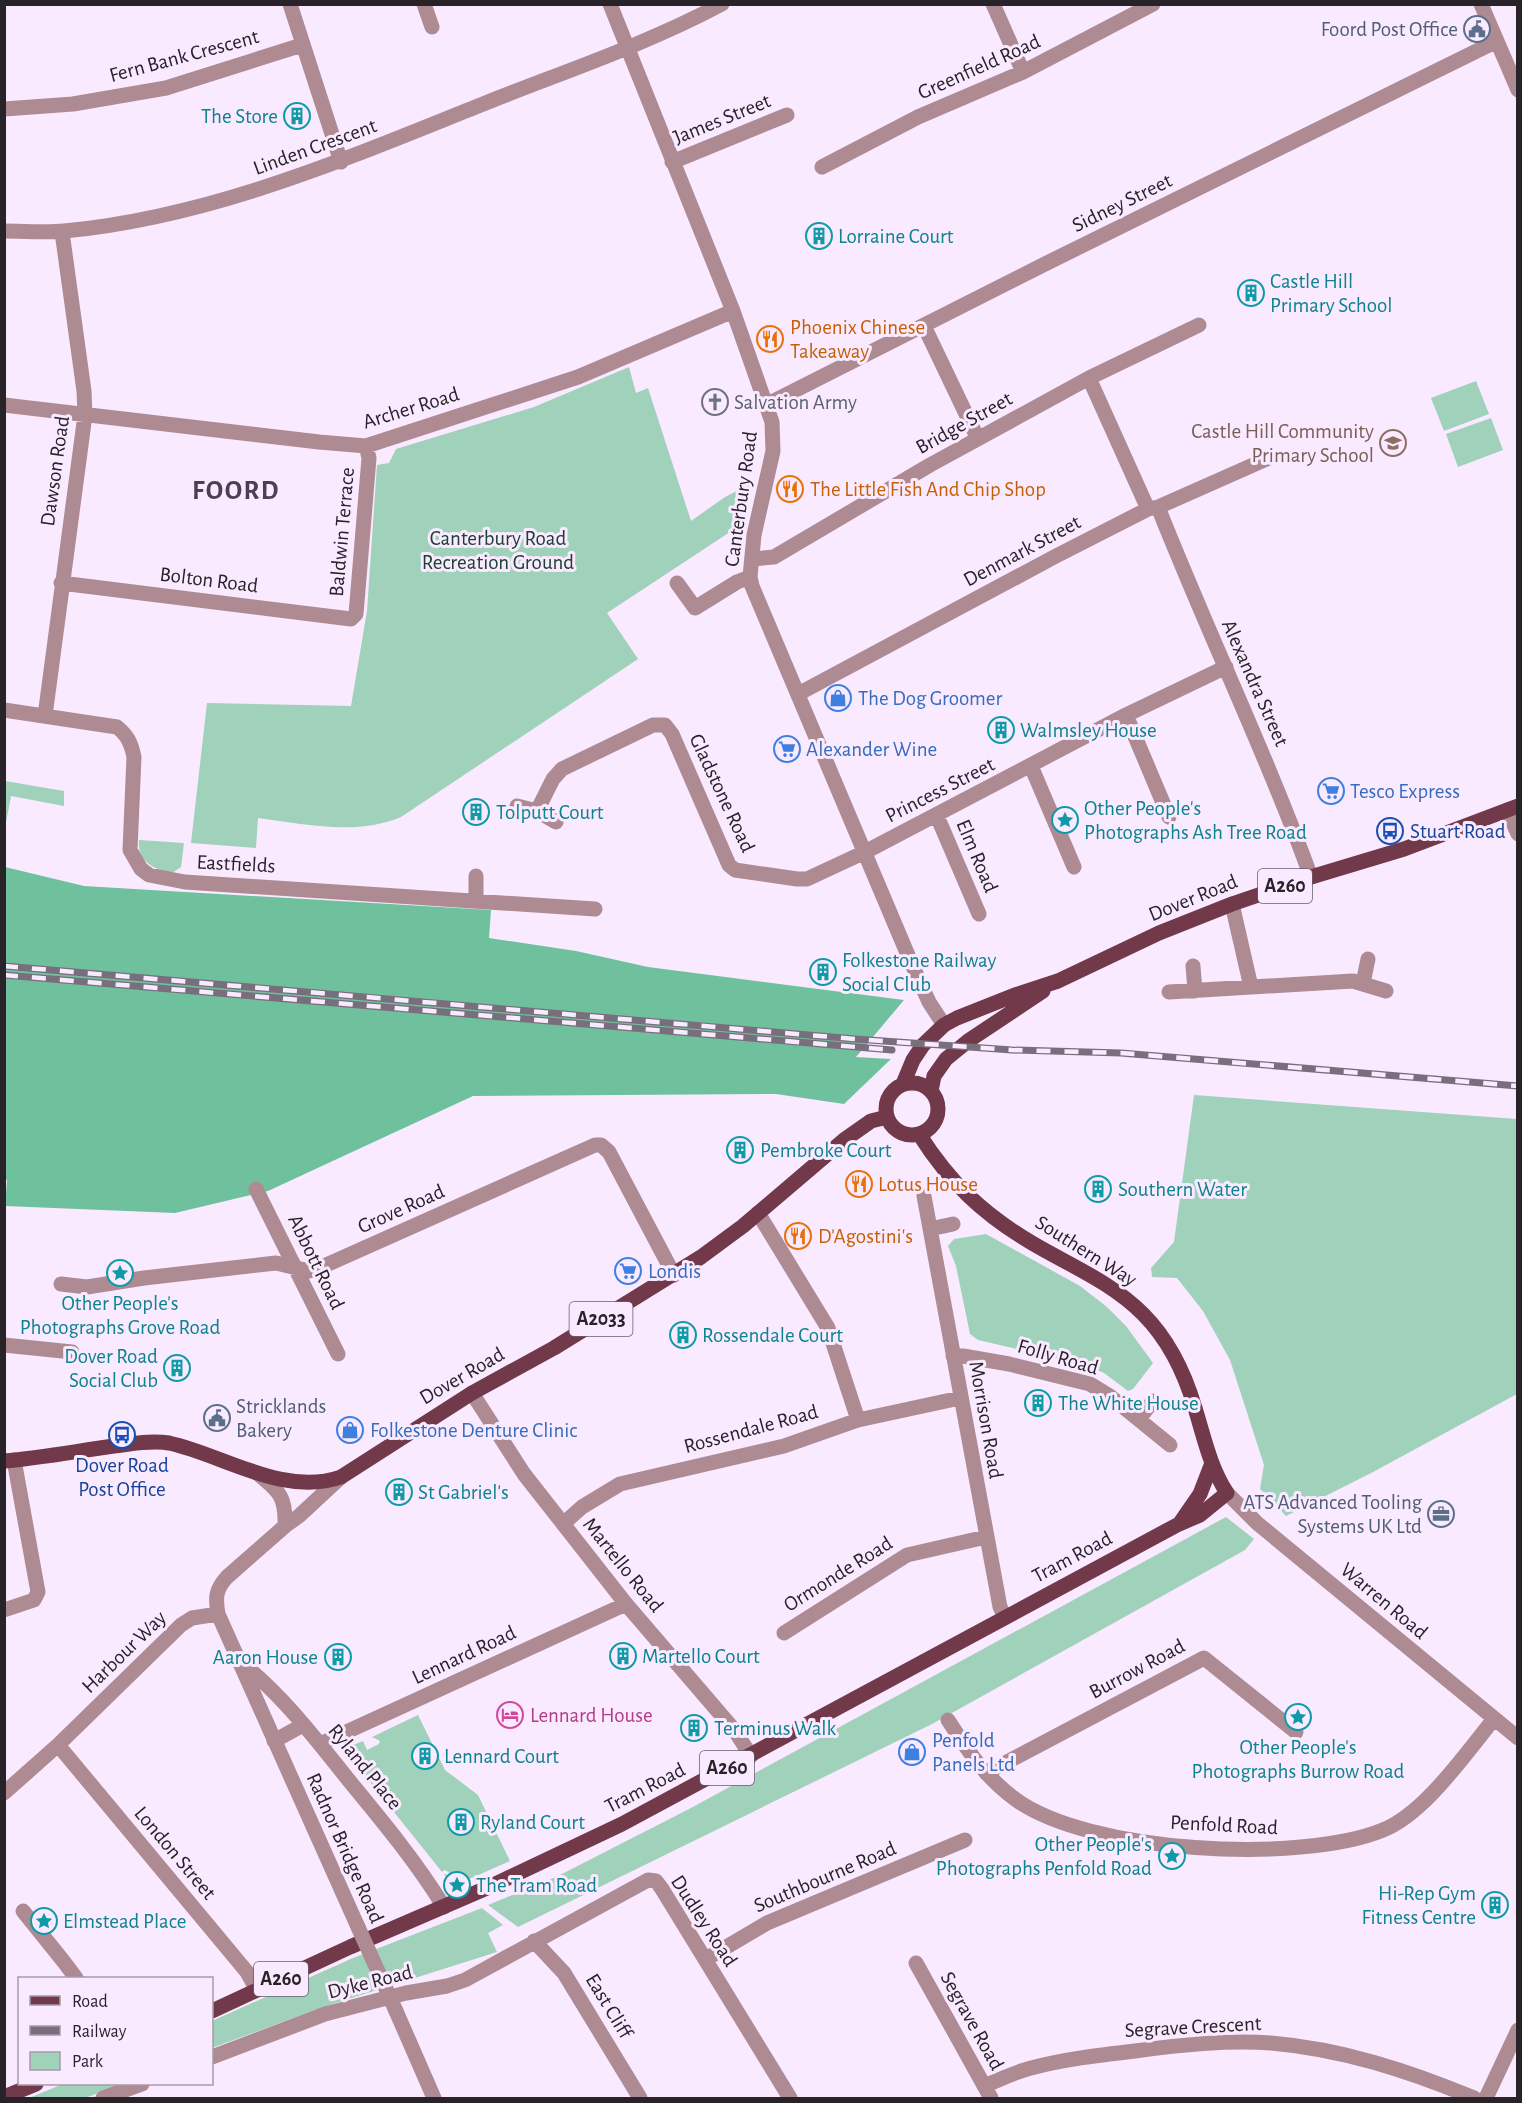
<svg xmlns="http://www.w3.org/2000/svg" width="1522" height="2103" viewBox="0 0 1522 2103" font-family="'Alegreya Sans',sans-serif">
	<style>
		.green { fill: #a0d1ba }
		.forest { fill: #6fc09d }
		.lines { fill: none; stroke-linecap: round; stroke-linejoin: round }
		.minor { stroke: #ae8b93; stroke-width: 15 }
		.major { stroke: #713949; stroke-width: 15 }
		.rail-casing { stroke: #796f7c; stroke-width: 7 }
		.rail { stroke: #faeaff; stroke-width: 4.5; stroke-dasharray: 14; stroke-linecap: butt }
		.minor-bridge { stroke: #ae8b93; stroke-width: 15 }
		.labels { text-anchor: middle; dominant-baseline: central; stroke-width: 6; stroke-linejoin: round; paint-order: stroke }
		.shield { fill: #faeaff; stroke: #675e69; stroke-width: 1.5 }
		.shield-label { font-size: 20px; font-weight: bold; fill: #282229 }
		.service-label { font-size: 21px; fill: #4e5e75; stroke: #faeaff; text-anchor: end }
		.street-label { font-size: 21px; fill: #282229; stroke: #faeaff }
		.culture-label { font-size: 21px; fill: #0d838f; stroke: #faeaff; text-anchor: start }
		.food-label { font-size: 21px; fill: #c56008; stroke: #faeaff; text-anchor: start }
		.worship-label { font-size: 21px; fill: #5b616d; stroke: #faeaff; text-anchor: start }
		.education-label { font-size: 21px; fill: #785e54; stroke: #faeaff; text-anchor: end }
		.park-label { font-size: 21px; fill: #1c4132; stroke: #faeaff }
		.shop-label { font-size: 21px; fill: #366cbe; stroke: #faeaff; text-anchor: start }
		.transit-label { font-size: 21px; fill: #164399; stroke: #faeaff; text-anchor: start }
		.hotel-label { font-size: 21px; fill: #b23c85; stroke: #faeaff; text-anchor: start }
		.district-label { font-size: 27px; font-weight: bold; letter-spacing: 1.5px; fill: #4c3f50; stroke: #faeaff }
	</style>
	<rect width="100%" height="100%" fill="#faeaff"/>
	<path class="green" d="M629 367 636 393 648 388 691 521 725 497 750 484C746 494 732 506 735 517 736 520 739 523 739 526L607 613 638 659 401 817C357 836 304 824 258 818L256 848 191 843 207 703 351 706 367 611 377 465 389 463 396 449 534 407Z
		M1476 381 1489 414 1444 431 1431 398Z
		M1491 418 1503 450 1458 467 1446 434Z
		M5 781 64 791V806L11 796 5 828Z
		M139 840 184 843 181 867 172 873C154 870 137 861 139 840Z
		M1194 1095 1517 1119V1394L1373 1472 1286 1516 1260 1489 1264 1465 1230 1360 1203 1311 1177 1278 1152 1277 1151 1268 1174 1242Z
		M986 1234 1080 1286 1107 1307 1126 1326 1153 1363 1133 1389 1128 1391 1104 1373 1086 1365 978 1340 970 1334 956 1266 948 1246 954 1239Z
		M1226 1517 1254 1539 1245 1550 932 1724 518 1927 488 1905 556 1877 689 1809Z
		M418 1715 445 1770 478 1795 510 1861 458 1884 445 1876 444 1874 448 1875 449 1872 444 1870 442 1872 346 1752 348 1747 363 1741 367 1750 379 1744 380 1741 372 1737Z
		M482 1908 503 1925 488 1933 497 1952 320 2008 212 2048V2021L353 1958Z
		M63 2084H122L85 2098H29Z"/>
	<path class="forest" d="M5 867 84 886 491 910 489 938 576 951 648 967 904 1000 856 1057 891 1059 844 1104 776 1094 473 1096 268 1191 175 1213 5 1206 7 1180 4 1179Z"/>
	<g class="lines">
		<path class="minor" d="M290 4 341 162
			M424 4 432 27
			M610 4 733 311 772 422 773 451 754 535 750 577 752 586 910 960 929 1002 944 1025
			M993 4 1023 72
			M1481 4 1518 90
			M4 109 73 104 166 88 302 45
			M672 162 787 115
			M822 167 918 117 1023 72 1153 4
			M4 231C24 231 44 233 64 231 213 217 350 157 488 102 566 71 647 44 722 4
			M924 326 978 439
			M1089 378 1148 509
			M4 405 319 442 366 446 578 377 733 311
			M766 405 1049 262 1497 41
			M1158 507C1207 631 1265 751 1311 877
			M752 559 774 557 930 465 1089 378 1199 325
			M61 583 351 619 356 614 369 458 366 446
			M677 583 695 608 737 582 750 577
			M798 694 1056 556 1148 509 1158 507 1271 457
			M4 710 117 727C128 736 131 743 134 757L130 850 141 869 149 875 185 882 595 909
			M1126 715 1169 817
			M45 716 85 415 84 391 62 232
			M1031 766 1074 867
			M517 806 537 811 556 822
			M1507 810 1518 834
			M537 811 553 779 562 769 653 725H665L672 734 729 865 735 870 797 879H807L865 852 1126 715 1226 667
			M937 816 979 914
			M476 901V876
			M1232 904 1251 987
			M1193 966 1195 991
			M1363 983 1368 959
			M1169 992 1353 981 1386 991
			M256 1189 338 1354
			M924 1196 1000 1607 1005 1617
			M758 1213 828 1328 858 1420
			M930 1229 953 1224
			M61 1284 87 1287 144 1278 276 1263 309 1271 317 1269 595 1145H601L609 1152 674 1275
			M4 1345 72 1352
			M953 1356H963L1009 1364 1090 1384 1111 1397 1170 1445
			M472 1393 524 1474 626 1604 735 1731 751 1756
			M1139 1419 1153 1401
			M257 1473C279 1491 286 1496 285 1526
			M341 1477 299 1516 285 1526 227 1577C216 1589 215 1597 218 1614L358 1927
			M1227 1493 1257 1523 1518 1738
			M563 1524 582 1507 620 1484 784 1446 858 1420 960 1398
			M4 1610 34 1600 38 1592 14 1460
			M784 1633 907 1555 986 1537
			M244 1665C285 1698 318 1742 351 1783 384 1823 417 1863 444 1907
			M948 1720C968 1751 985 1777 1015 1799 1088 1853 1300 1864 1383 1830 1425 1813 1465 1754 1494 1719
			M274 1741 303 1725
			M320 1744 626 1604
			M58 1745 247 1972 257 1990
			M986 1773 1204 1658 1296 1732
			M4 1793 58 1745 181 1625 192 1618 218 1614
			M23 1911 64 1962 76 1978
			M534 1941 564 1973 640 2098
			M706 1959 767 1923 965 1840
			M916 1963 991 2098
			M396 2011 434 2098
			M212 2057 325 2014 406 1993 447 1986 465 1980 648 1880 656 1881 662 1889 790 2098
			M984 2086C999 2080 1015 2072 1031 2068 1065 2059 1100 2055 1135 2051 1180 2045 1226 2040 1271 2043 1342 2049 1409 2071 1474 2098
			M103 2098 142 2084
			M1486 2098 1518 2030"/>
		<path class="major" d="M886 1109a26 26 0 1 1 52 0a26 26 0 1 1-52 0Z
			M903 1084 913 1060 923 1045 944 1025 957 1018 1015 995 1058 981 1159 933 1232 904 1311 877 1404 849 1518 806
			M931 1091 934 1076 946 1059 968 1041 1043 991
			M4 1461C41 1458 77 1451 114 1446 132 1444 150 1440 169 1443 224 1455 283 1497 341 1477L472 1393 554 1348 701 1257 743 1226 844 1140 871 1121 887 1117
			M1180 1523 1200 1494 1212 1463
			M212 2011 350 1947 489 1887 622 1824 1179 1524 1200 1515 1227 1493C1210 1467 1204 1437 1195 1408 1185 1374 1168 1339 1143 1314 1111 1282 1071 1266 1032 1243 983 1214 950 1183 919 1134
			M4 2097 36 2084"/>
		<defs>
			<path id="rail" d="M4 966 855 1039 1012 1050 1121 1053 1518 1086
				M4 975 892 1050"/>
		</defs>
		<use href="#rail" class="rail-casing"/>
		<use href="#rail" class="rail"/>
		<path class="minor-bridge" d="M358 1927 396 2011"/>
	</g>
	<defs>
		<symbol id="civic-ring" viewBox="-11 -11 22 22"><circle r="9.5" fill="#faeaff" stroke="#5c6f8a" stroke-width="1.5"/><path d="M-.6-6.5H3V-4.5H.6V-3L4-1V1h2V6H-6V1h2V-1L-.6-3ZM-1.2 2.5V6h2.4V2.5Z" fill="#5c6f8a"/></symbol>
		<symbol id="building-ring" viewBox="-11 -11 22 22"><circle r="9.5" fill="#faeaff" stroke="#0f9aa8" stroke-width="1.5"/><path d="M-4-6H4V6H1V3H-1V6H-4ZM-2.5-4.3h1.7v1.8h-1.7ZM.8-4.3h1.7v1.8H.8ZM-2.5-1h1.7V.8h-1.7ZM.8-1h1.7V.8H.8Z" fill="#0f9aa8"/></symbol>
		<symbol id="restaurant-ring" viewBox="-11 -11 22 22"><circle r="9.5" fill="#faeaff" stroke="#e8710a" stroke-width="1.5"/><path d="M-5-6h1v4h1v-4h1v4h1v-4h1v5L-1.5 .5V6h-2V.5L-5-1ZM5-6V6H3V1.5H1.5Q1.5-4 5-6Z" fill="#e8710a"/></symbol>
		<symbol id="church-ring" viewBox="-11 -11 22 22"><circle r="9.5" fill="#faeaff" stroke="#6b7280" stroke-width="1.5"/><path d="M-1.2-6h2.4v3.5h3.3v2.4h-3.3V6h-2.4V-.1h-3.3v-2.4h3.3Z" fill="#6b7280"/></symbol>
		<symbol id="school-ring" viewBox="-11 -11 22 22"><circle r="9.5" fill="#faeaff" stroke="#8d6e63" stroke-width="1.5"/><path d="M0-5L7-2L0 1L-7-2ZM-4 1L0 2.5L4 1V4Q0 6-4 4Z" fill="#8d6e63"/></symbol>
		<symbol id="shop-ring" viewBox="-11 -11 22 22"><circle r="9.5" fill="#faeaff" stroke="#3f7fe0" stroke-width="1.5"/><path d="M-5-2.5h2.3a2.7 3.5 0 0 1 5.4 0H5L5.5 6h-11ZM-1.5-2.5h3a1.5 2.3 0 0 0-3 0Z" fill="#3f7fe0"/></symbol>
		<symbol id="supermarket-ring" viewBox="-11 -11 22 22"><circle r="9.5" fill="#faeaff" stroke="#3f7fe0" stroke-width="1.5"/><path d="M-6-5.5h2.5l.6 2H6L4.5 2H-2.5L-4.4-4H-6ZM-1.5 3.2a1.3 1.3 0 1 0 .1 0ZM3 3.2a1.3 1.3 0 1 0 .1 0Z" fill="#3f7fe0"/></symbol>
		<symbol id="sight-ring" viewBox="-11 -11 22 22"><circle r="9.5" fill="#faeaff" stroke="#0f9aa8" stroke-width="1.5"/><path d="M0-6L1.8-2.2L6-1.7L2.9 1.2L3.7 5.4L0 3.3L-3.7 5.4L-2.9 1.2L-6-1.7L-1.8-2.2Z" fill="#0f9aa8"/></symbol>
		<symbol id="bus-ring" viewBox="-11 -11 22 22"><circle r="9.5" fill="#faeaff" stroke="#1a4fb4" stroke-width="1.5"/><path d="M-5-6H5V4H4V6H2V4H-2V6H-4V4H-5ZM-3.5-4V0h7V-4ZM-3.5 1.2v1.5H-2V1.2ZM2 1.2v1.5H3.5V1.2Z" fill="#1a4fb4"/></symbol>
		<symbol id="office-ring" viewBox="-11 -11 22 22"><circle r="9.5" fill="#faeaff" stroke="#5c6f8a" stroke-width="1.5"/><path d="M-6-3h4V-5.5h4V-3h4V5H-6ZM-1-4.5V-3h2v-1.5ZM-6 0V1H6V0Z" fill="#5c6f8a"/></symbol>
		<symbol id="hotel-ring" viewBox="-11 -11 22 22"><circle r="9.5" fill="#faeaff" stroke="#d1479c" stroke-width="1.5"/><path d="M-6-4.5h1.5V1H6V5H4.5V3h-9V5H-6ZM-4 0a1.8 1.8 0 1 1 3.6 0ZM.5 0V-2.5h3Q6-2.5 6 0Z" fill="#d1479c"/></symbol>
	</defs>
	<g fill-rule="evenodd">
		<use href="#civic-ring" x="1462" y="14" width="30" height="30"/>
		<use href="#building-ring" x="282" y="101" width="30" height="30"/>
		<use href="#building-ring" x="804" y="221" width="30" height="30"/>
		<use href="#building-ring" x="1236" y="278" width="30" height="30"/>
		<use href="#restaurant-ring" x="755" y="324" width="30" height="30"/>
		<use href="#church-ring" x="700" y="387" width="30" height="30"/>
		<use href="#school-ring" x="1378" y="428" width="30" height="30"/>
		<use href="#restaurant-ring" x="775" y="474" width="30" height="30"/>
		<use href="#shop-ring" x="823" y="683" width="30" height="30"/>
		<use href="#building-ring" x="986" y="715" width="30" height="30"/>
		<use href="#supermarket-ring" x="772" y="734" width="30" height="30"/>
		<use href="#supermarket-ring" x="1316" y="776" width="30" height="30"/>
		<use href="#building-ring" x="461" y="797" width="30" height="30"/>
		<use href="#sight-ring" x="1050" y="805" width="30" height="30"/>
		<use href="#bus-ring" x="1375" y="816" width="30" height="30"/>
		<use href="#building-ring" x="808" y="957" width="30" height="30"/>
		<use href="#building-ring" x="725" y="1135" width="30" height="30"/>
		<use href="#restaurant-ring" x="844" y="1169" width="30" height="30"/>
		<use href="#building-ring" x="1083" y="1174" width="30" height="30"/>
		<use href="#restaurant-ring" x="783" y="1221" width="30" height="30"/>
		<use href="#supermarket-ring" x="613" y="1256" width="30" height="30"/>
		<use href="#sight-ring" x="105" y="1258" width="30" height="30"/>
		<use href="#building-ring" x="668" y="1320" width="30" height="30"/>
		<use href="#building-ring" x="162" y="1353" width="30" height="30"/>
		<use href="#building-ring" x="1023" y="1388" width="30" height="30"/>
		<use href="#civic-ring" x="202" y="1403" width="30" height="30"/>
		<use href="#shop-ring" x="335" y="1415" width="30" height="30"/>
		<use href="#bus-ring" x="107" y="1420" width="30" height="30"/>
		<use href="#building-ring" x="384" y="1477" width="30" height="30"/>
		<use href="#office-ring" x="1426" y="1499" width="30" height="30"/>
		<use href="#building-ring" x="608" y="1641" width="30" height="30"/>
		<use href="#building-ring" x="323" y="1642" width="30" height="30"/>
		<use href="#hotel-ring" x="495" y="1700" width="30" height="30"/>
		<use href="#sight-ring" x="1283" y="1702" width="30" height="30"/>
		<use href="#building-ring" x="679" y="1713" width="30" height="30"/>
		<use href="#shop-ring" x="897" y="1737" width="30" height="30"/>
		<use href="#building-ring" x="410" y="1741" width="30" height="30"/>
		<use href="#building-ring" x="446" y="1807" width="30" height="30"/>
		<use href="#sight-ring" x="1157" y="1841" width="30" height="30"/>
		<use href="#sight-ring" x="442" y="1870" width="30" height="30"/>
		<use href="#building-ring" x="1480" y="1890" width="30" height="30"/>
		<use href="#sight-ring" x="29" y="1906" width="30" height="30"/>
	</g>
	<g class="labels">
		<g class="shield">
			<rect x="1258" y="869" width="54" height="34" rx="4.5"/>
			<rect x="569.5" y="1302" width="63" height="34" rx="4.5"/>
			<rect x="700" y="1751" width="54" height="34" rx="4.5"/>
			<rect x="254" y="1962" width="54" height="34" rx="4.5"/>
		</g>
		<g class="shield-label">
			<text x="1285" y="886">A260</text>
			<text x="601" y="1319">A2033</text>
			<text x="727" y="1768">A260</text>
			<text x="281" y="1979">A260</text>
		</g>
		<g class="service-label">
			<text x="1458" y="29">Foord Post Office</text>
			<text x="236" y="1406" text-anchor="start">Stricklands<tspan x="236" dy="24">Bakery</tspan></text>
			<text x="1422" y="1502">ATS Advanced Tooling<tspan x="1422" dy="24">Systems UK Ltd</tspan></text>
		</g>
		<g class="street-label">
			<text transform="translate(184 56) rotate(-15)">Fern Bank Crescent</text>
			<text transform="translate(979 67) rotate(-24)">Greenfield Road</text>
			<text transform="translate(722 119) rotate(-22)">James Street</text>
			<text transform="translate(315 147) rotate(-20)">Linden Crescent</text>
			<text transform="translate(1122 203) rotate(-26)">Sidney Street</text>
			<text transform="translate(411 408) rotate(-17)">Archer Road</text>
			<text transform="translate(964 423) rotate(-29)">Bridge Street</text>
			<text transform="translate(55 471) rotate(-82)">Dawson Road</text>
			<text transform="translate(741 499) rotate(-82)">Canterbury Road</text>
			<text transform="translate(342 532) rotate(-85)">Baldwin Terrace</text>
			<text transform="translate(1022 551) rotate(-28)">Denmark Street</text>
			<text transform="translate(209 580) rotate(7)">Bolton Road</text>
			<text transform="translate(1255 683) rotate(66)">Alexandra Street</text>
			<text transform="translate(940 790) rotate(-27)">Princess Street</text>
			<text transform="translate(722 793) rotate(65)">Gladstone Road</text>
			<text transform="translate(977 856) rotate(67)">Elm Road</text>
			<text transform="translate(236 864) rotate(3)">Eastfields</text>
			<text transform="translate(1193 898) rotate(-22)">Dover Road</text>
			<text transform="translate(401 1209) rotate(-24)">Grove Road</text>
			<text transform="translate(1086 1251) rotate(32)">Southern Way</text>
			<text transform="translate(316 1262) rotate(64)">Abbott Road</text>
			<text transform="translate(1058 1357) rotate(16)">Folly Road</text>
			<text transform="translate(462 1376) rotate(-30)">Dover Road</text>
			<text transform="translate(986 1420) rotate(80)">Morrison Road</text>
			<text transform="translate(751 1429) rotate(-15)">Rossendale Road</text>
			<text transform="translate(1072 1557) rotate(-28)">Tram Road</text>
			<text transform="translate(623 1565) rotate(51)">Martello Road</text>
			<text transform="translate(838 1574) rotate(-32)">Ormonde Road</text>
			<text transform="translate(1384 1601) rotate(40)">Warren Road</text>
			<text transform="translate(124 1652) rotate(-44)">Harbour Way</text>
			<text transform="translate(464 1655) rotate(-25)">Lennard Road</text>
			<text transform="translate(1137 1669) rotate(-28)">Burrow Road</text>
			<text transform="translate(365 1767) rotate(51)">Ryland Place</text>
			<text transform="translate(645 1788) rotate(-27)">Tram Road</text>
			<text transform="translate(1224 1825) rotate(3)">Penfold Road</text>
			<text transform="translate(345 1848) rotate(66)">Radnor Bridge Road</text>
			<text transform="translate(175 1853) rotate(50)">London Street</text>
			<text transform="translate(825 1877) rotate(-23)">Southbourne Road</text>
			<text transform="translate(704 1921) rotate(57)">Dudley Road</text>
			<text transform="translate(370 1982) rotate(-14)">Dyke Road</text>
			<text transform="translate(609 2006) rotate(59)">East Cliff</text>
			<text transform="translate(972 2021) rotate(61)">Segrave Road</text>
			<text transform="translate(1193 2027) rotate(-3)">Segrave Crescent</text>
		</g>
		<g class="culture-label">
			<text x="278" y="116" text-anchor="end">The Store</text>
			<text x="838" y="236">Lorraine Court</text>
			<text x="1270" y="281">Castle Hill<tspan x="1270" dy="24">Primary School</tspan></text>
			<text x="1020" y="730">Walmsley House</text>
			<text x="1084" y="808">Other People's<tspan x="1084" dy="24">Photographs Ash Tree Road</tspan></text>
			<text x="496" y="812">Tolputt Court</text>
			<text x="842" y="960">Folkestone Railway<tspan x="842" dy="24">Social Club</tspan></text>
			<text x="760" y="1150">Pembroke Court</text>
			<text x="1118" y="1189">Southern Water</text>
			<text x="120" y="1303" text-anchor="middle">Other People's<tspan x="120" dy="24">Photographs Grove Road</tspan></text>
			<text x="702" y="1335">Rossendale Court</text>
			<text x="158" y="1356" text-anchor="end">Dover Road<tspan x="158" dy="24">Social Club</tspan></text>
			<text x="1058" y="1403">The White House</text>
			<text x="418" y="1492">St Gabriel's</text>
			<text x="642" y="1656">Martello Court</text>
			<text x="318" y="1657" text-anchor="end">Aaron House</text>
			<text x="714" y="1728">Terminus Walk</text>
			<text x="1298" y="1747" text-anchor="middle">Other People's<tspan x="1298" dy="24">Photographs Burrow Road</tspan></text>
			<text x="444" y="1756">Lennard Court</text>
			<text x="480" y="1822">Ryland Court</text>
			<text x="1152" y="1844" text-anchor="end">Other People's<tspan x="1152" dy="24">Photographs Penfold Road</tspan></text>
			<text x="476" y="1885">The Tram Road</text>
			<text x="1476" y="1893" text-anchor="end">Hi-Rep Gym<tspan x="1476" dy="24">Fitness Centre</tspan></text>
			<text x="63" y="1921">Elmstead Place</text>
		</g>
		<g class="food-label">
			<text x="790" y="327">Phoenix Chinese<tspan x="790" dy="24">Takeaway</tspan></text>
			<text x="810" y="489">The Little Fish And Chip Shop</text>
			<text x="878" y="1184">Lotus House</text>
			<text x="818" y="1236">D'Agostini's</text>
		</g>
		<g class="worship-label">
			<text x="734" y="402">Salvation Army</text>
		</g>
		<g class="education-label">
			<text x="1374" y="431">Castle Hill Community<tspan x="1374" dy="24">Primary School</tspan></text>
		</g>
		<g class="park-label">
			<text x="498" y="538">Canterbury Road<tspan x="498" dy="24">Recreation Ground</tspan></text>
		</g>
		<g class="shop-label">
			<text x="858" y="698">The Dog Groomer</text>
			<text x="806" y="749">Alexander Wine</text>
			<text x="1350" y="791">Tesco Express</text>
			<text x="648" y="1271">Londis</text>
			<text x="370" y="1430">Folkestone Denture Clinic</text>
			<text x="932" y="1740">Penfold<tspan x="932" dy="24">Panels Ltd</tspan></text>
		</g>
		<g class="transit-label">
			<text x="1410" y="831">Stuart Road</text>
			<text x="122" y="1465" text-anchor="middle">Dover Road<tspan x="122" dy="24">Post Office</tspan></text>
		</g>
		<g class="hotel-label">
			<text x="530" y="1715">Lennard House</text>
		</g>
		<g class="district-label">
			<text x="236" y="490">FOORD</text>
		</g>
	</g>
	<rect width="1522" height="2103" fill="none" stroke="#282229" stroke-width="12"/>
	<rect x="18" y="1977" width="195" height="108" fill="#faeaff" stroke="#a69aa9" stroke-width="1.5"/>
	<rect x="30" y="1996" width="30" height="9" fill="#713949" stroke="#a69aa9" stroke-width="1.5"/>
	<text x="72" y="2007" font-size="18" fill="#282229">Road</text>
	<rect x="30" y="2026" width="30" height="9" fill="#796f7c" stroke="#a69aa9" stroke-width="1.5"/>
	<text x="72" y="2037" font-size="18" fill="#282229">Railway</text>
	<rect x="30" y="2052" width="30" height="18" fill="#a0d1ba" stroke="#a69aa9" stroke-width="1.5"/>
	<text x="72" y="2067" font-size="18" fill="#282229">Park</text>
</svg>
